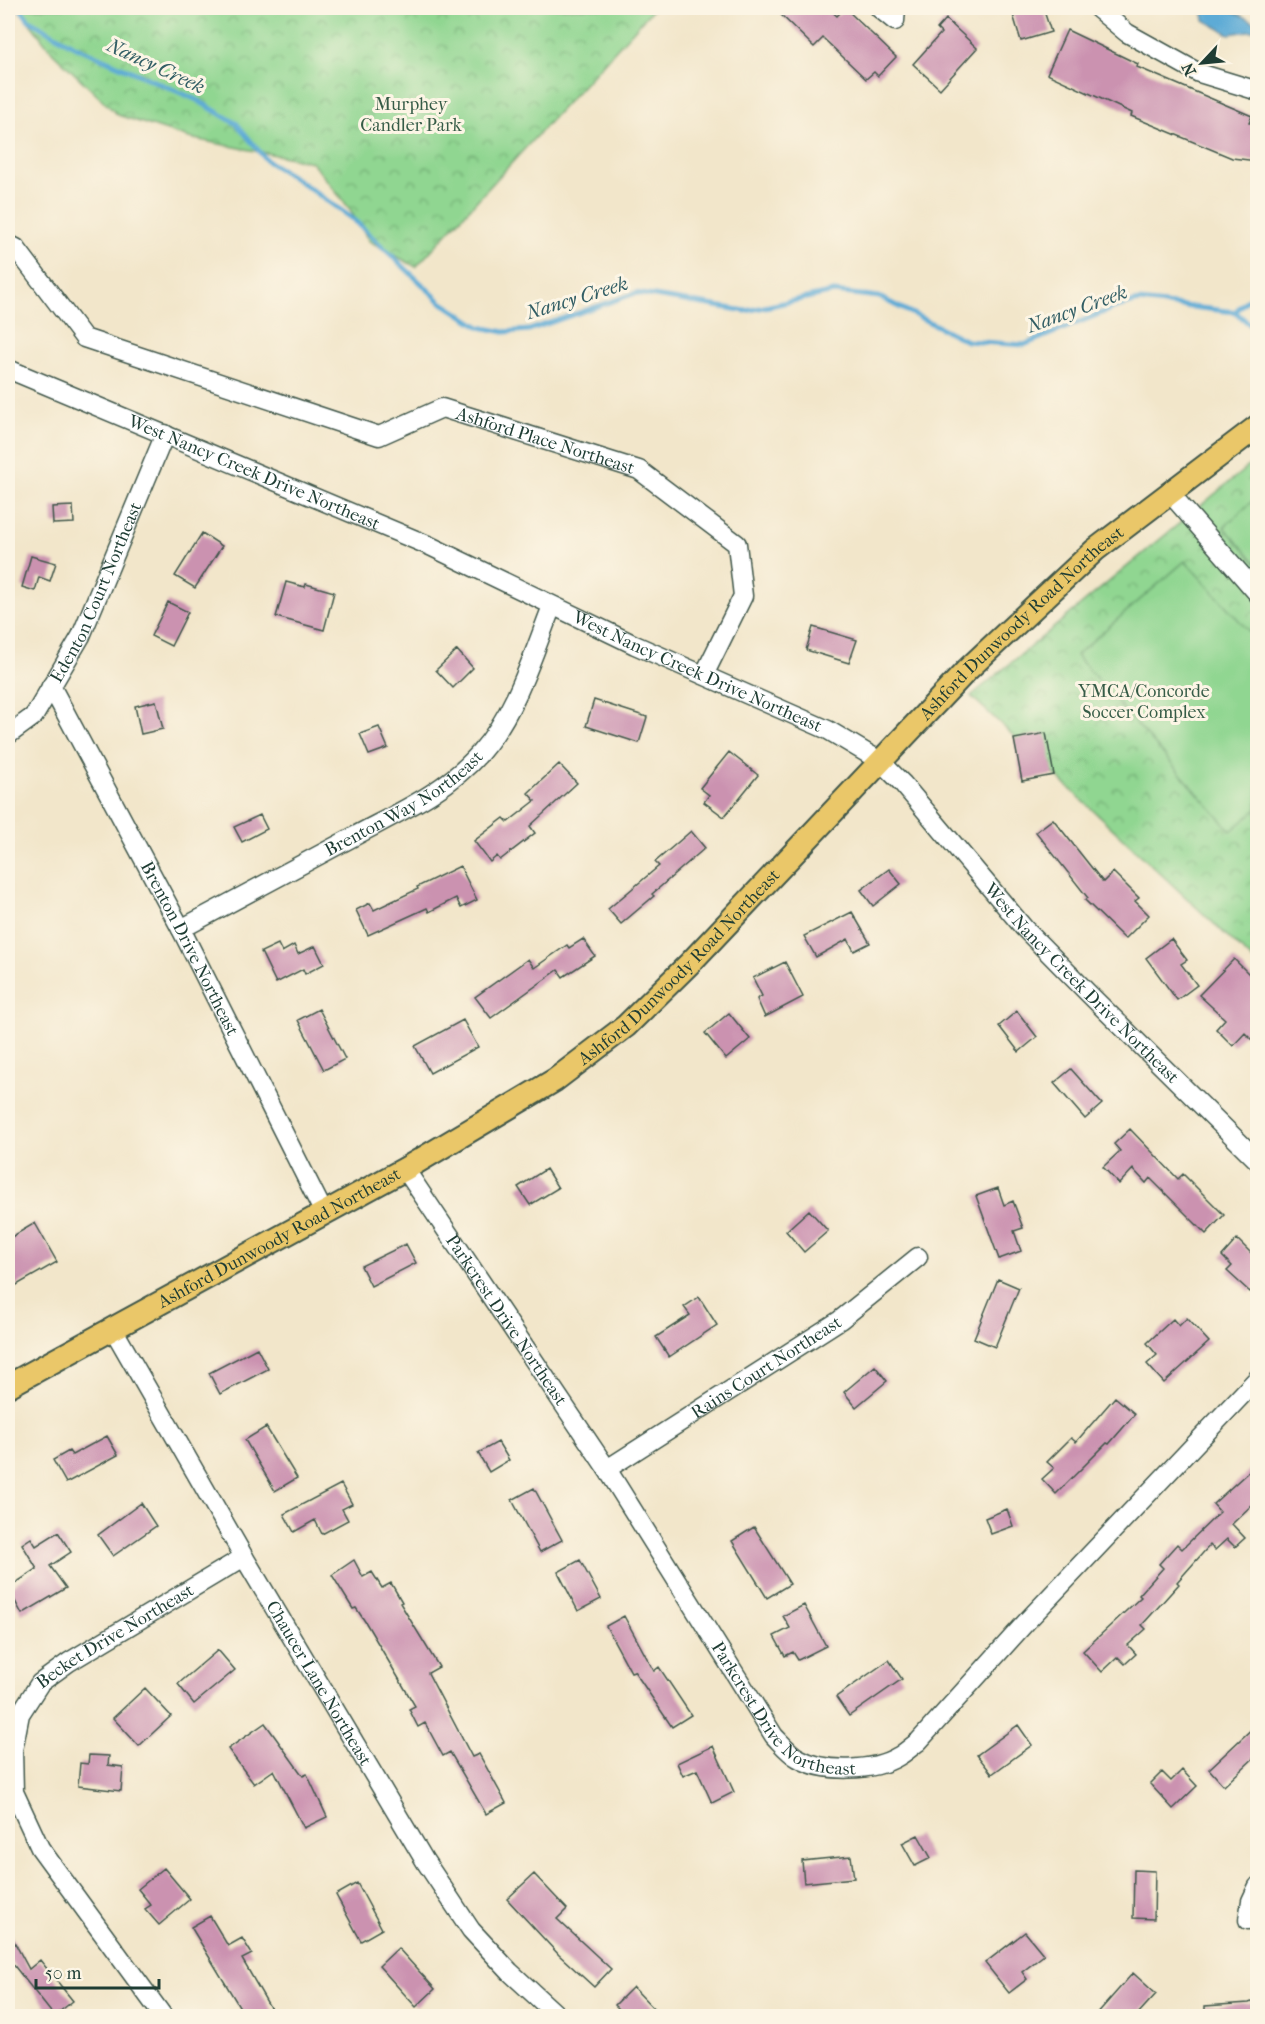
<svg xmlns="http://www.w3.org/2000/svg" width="1265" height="2024" viewBox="0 0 1265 2024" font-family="'IM FELL French Canon',serif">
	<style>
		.park { fill: url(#park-crowns); stroke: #588a62; stroke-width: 1.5 }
		.garden { fill: #90d691; stroke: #588a62; stroke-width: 1.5 }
		.water { fill: #5dabd6; stroke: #3e7485; stroke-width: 1.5 }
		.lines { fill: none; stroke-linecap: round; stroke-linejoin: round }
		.stream { stroke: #5dabd6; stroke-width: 5 }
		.building { fill: #cb92b0 }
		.minor-casing { stroke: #3f564a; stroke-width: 21 }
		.major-casing { stroke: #3f564a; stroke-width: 26 }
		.minor { stroke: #fff; stroke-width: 18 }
		.major { stroke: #eac769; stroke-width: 22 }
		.labels { text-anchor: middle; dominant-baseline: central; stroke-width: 6; stroke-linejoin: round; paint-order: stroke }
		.park-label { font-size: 18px; fill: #365c47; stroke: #fcf5e5 }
		.street-label { font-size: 18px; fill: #1f3d34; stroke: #fcf5e5 }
		.water-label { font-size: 20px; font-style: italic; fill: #325e65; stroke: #fcf5e5 }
	</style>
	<defs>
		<pattern id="park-crowns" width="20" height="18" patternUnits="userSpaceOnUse" patternTransform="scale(1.5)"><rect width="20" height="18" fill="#90d691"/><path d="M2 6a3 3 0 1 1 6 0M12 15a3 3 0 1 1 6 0" fill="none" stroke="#75af77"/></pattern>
	</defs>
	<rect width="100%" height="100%" fill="#fcf5e5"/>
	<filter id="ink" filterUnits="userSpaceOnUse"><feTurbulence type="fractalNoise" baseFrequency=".0167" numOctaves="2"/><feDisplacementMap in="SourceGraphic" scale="12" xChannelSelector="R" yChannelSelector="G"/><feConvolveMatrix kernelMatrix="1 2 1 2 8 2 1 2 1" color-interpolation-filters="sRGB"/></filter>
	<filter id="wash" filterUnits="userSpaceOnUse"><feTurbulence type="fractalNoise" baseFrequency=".008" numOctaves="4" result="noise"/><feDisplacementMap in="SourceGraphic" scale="24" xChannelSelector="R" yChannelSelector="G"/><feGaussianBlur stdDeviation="1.35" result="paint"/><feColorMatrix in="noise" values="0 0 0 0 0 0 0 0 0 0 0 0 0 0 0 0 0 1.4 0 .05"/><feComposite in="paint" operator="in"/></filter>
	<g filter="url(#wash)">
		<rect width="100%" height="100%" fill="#f2e6ca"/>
		<path class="park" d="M18 8H654L416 267 369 241 348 207 312 162 189 138 118 115 53 53Z
			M1257 459V964L971 696Z"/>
		<path class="garden" d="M1257 497V564L1224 527Z
			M1185 561 1257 640V809L1231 831 1076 655Z"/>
		<path class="water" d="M1202 8H1227L1255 22 1257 30 1229 34 1204 20Z"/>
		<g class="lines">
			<path class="stream" d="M20 8 29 20 74 46 197 100 237 124 267 161 302 183 353 219 441 302 480 327 504 332 529 330 636 293 746 311 834 292 879 297 967 341 1024 345 1116 307 1139 301 1235 312 1258 331
				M1235 312 1258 289"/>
		</g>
		<g id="blocks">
			<path class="building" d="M774 8H828L837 16 845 8 896 57 878 76 874 72 866 79 823 38 814 47Z
				M1011 8H1043L1051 32 1021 41Z
				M946 19 977 48 940 89 913 64 941 33 937 29Z
				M1067 30 1138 64 1137 67 1252 116 1249 123 1257 124V161L1232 158 1131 116 1132 113 1047 74Z
				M73 506 74 523 53 524 52 507Z
				M202 533 222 546 195 588 175 576Z
				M31 556 56 563 50 581 39 577 35 591 22 587Z
				M286 582 305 587 306 584 334 592 324 630 276 617Z
				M168 602 188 612 171 646 151 636Z
				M813 627 857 640 849 663 806 650Z
				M457 650 473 668 453 688 436 670Z
				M594 700 647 717 639 743 586 726Z
				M156 701 163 729 141 734 135 706Z
				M379 727 388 748 369 755 360 734Z
				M1046 733 1054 775 1022 781 1014 739Z
				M729 752 758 775 724 817 704 802 709 795 700 788Z
				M559 764 577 783 530 826 535 833 500 860 497 856 490 862 474 841 504 818 508 822 535 801 528 793Z
				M260 815 267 829 242 842 234 827Z
				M1053 819 1103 882 1113 872 1139 898 1135 901 1149 915 1125 939 1085 900 1088 898 1036 832Z
				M691 831 705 848 652 894 654 896 621 924 608 909 659 866 655 862Z
				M460 866 477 900 461 908 456 898 429 912 427 908 368 935 356 910 370 903 374 910 418 889 417 887Z
				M889 869 901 884 873 906 861 890Z
				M852 912 870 943 854 951 848 939 816 957 804 936Z
				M583 939 595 956 563 977 558 970 491 1018 475 997 528 959 534 968 567 945 569 948Z
				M1171 939 1187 960 1181 964 1197 985 1177 1000 1146 958Z
				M278 944 282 952 294 945 298 954 315 946 324 964 305 974 303 969 276 983 261 952Z
				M1234 959 1257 982V1045L1245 1033 1233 1046 1216 1029 1225 1019 1199 995Z
				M785 962 803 997 765 1017 757 999 762 996 753 978Z
				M319 1009 345 1059 324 1070 298 1020Z
				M1017 1011 1037 1037 1019 1052 999 1026Z
				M729 1013 750 1039 726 1059 705 1033Z
				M463 1020 478 1047 430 1073 415 1046Z
				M1071 1069 1102 1104 1085 1119 1054 1083Z
				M1130 1129 1178 1179 1183 1174 1224 1215 1206 1234 1150 1178 1146 1183 1133 1169 1119 1184 1103 1167 1120 1151 1114 1144Z
				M546 1169 558 1188 530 1205 518 1187Z
				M998 1188 1004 1205 1013 1201 1023 1228 1014 1231 1021 1251 999 1259 976 1196Z
				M809 1210 828 1231 804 1252 786 1231Z
				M35 1223 57 1262 8 1290V1239Z
				M1237 1239 1257 1259V1284L1250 1292 1227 1271 1232 1266 1222 1256Z
				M406 1244 416 1263 371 1286 361 1266Z
				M998 1279 1019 1288 995 1347 974 1338Z
				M699 1297 717 1325 669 1357 656 1337 690 1315 684 1307Z
				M1187 1318 1209 1342 1164 1383 1147 1364 1157 1355 1147 1343 1173 1319 1179 1326Z
				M257 1348 268 1369 220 1394 209 1373Z
				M875 1366 887 1381 856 1407 844 1392Z
				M1115 1397 1135 1414 1109 1444 1107 1443 1056 1494 1042 1479 1054 1468 1047 1462 1071 1438 1076 1442Z
				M266 1427 297 1478 275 1491 245 1440Z
				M107 1436 118 1455 66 1483 53 1460 69 1451 72 1455Z
				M498 1442 509 1460 489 1472 478 1453Z
				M1257 1464V1500L1232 1524 1245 1538 1235 1547 1227 1539 1215 1550 1210 1545 1177 1582 1179 1584 1142 1625 1146 1629 1128 1645 1136 1654 1125 1664 1118 1657 1102 1672 1083 1651 1141 1597 1139 1595 1163 1568 1159 1564 1177 1544 1182 1549 1220 1512 1213 1504Z
				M341 1484 352 1504 342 1509 348 1520 322 1534 315 1520 294 1532 284 1514Z
				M534 1488 562 1540 540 1552 512 1500Z
				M141 1503 156 1526 113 1556 98 1535Z
				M1007 1509 1013 1526 991 1534 985 1518Z
				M754 1527 790 1584 767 1598 732 1541Z
				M58 1532 71 1552 50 1566 66 1588 22 1614 8 1588 37 1569 22 1544 31 1538 36 1546Z
				M354 1560 363 1577 372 1572 382 1588 391 1583 402 1602 400 1603 439 1667 428 1673 472 1757 479 1754 506 1803 486 1814 450 1752 443 1756 425 1723 418 1727 409 1709 415 1706 366 1623 356 1608 353 1609 332 1575Z
				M580 1560 601 1599 578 1611 558 1572Z
				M804 1605 826 1646 798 1660 793 1652 785 1656 774 1636 790 1628 783 1616Z
				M624 1616 654 1671 659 1667 691 1715 672 1727 634 1671 631 1672 606 1626Z
				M218 1650 235 1670 194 1704 178 1684Z
				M889 1660 902 1679 849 1716 836 1697Z
				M145 1688 171 1716 139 1746 113 1718Z
				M265 1723 303 1776 307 1774 327 1817 304 1828 274 1770 254 1784 228 1749Z
				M1257 1724V1755L1224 1786 1209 1769Z
				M1018 1725 1032 1745 992 1774 977 1755Z
				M713 1746 734 1792 712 1803 697 1770 683 1776 677 1763Z
				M89 1755 109 1756 108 1765 123 1767 121 1791 78 1786 80 1763 88 1764Z
				M1182 1770 1197 1786 1173 1809 1150 1784 1162 1772 1171 1781Z
				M918 1835 931 1858 915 1866 902 1843Z
				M851 1856 854 1878 804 1883 802 1861Z
				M164 1868 190 1899 159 1925 145 1909 151 1905 138 1889Z
				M1134 1870 1155 1871 1154 1919 1133 1918Z
				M534 1874 567 1909 557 1919 611 1969 594 1987 559 1955 507 1899Z
				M357 1883 382 1929 361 1941 336 1895Z
				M210 1916 228 1946 242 1938 252 1954 242 1959 275 2016H245L191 1927Z
				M8 1930 29 1969 40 1960 73 2001 54 2016 8 1958Z
				M1025 1932 1044 1955 1022 1972 1027 1979 1009 1993 985 1963Z
				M398 1948 435 1989 416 2007 379 1966Z
				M1133 1973 1156 1994 1136 2016H1095Z
				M633 1987 661 2016H626L615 2005Z
				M1257 2000V2016H1205V2006L1249 2003Z"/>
		</g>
	</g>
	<g filter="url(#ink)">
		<use href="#blocks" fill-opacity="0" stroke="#3f564a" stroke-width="1.5"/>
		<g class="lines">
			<defs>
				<g id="minor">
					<path d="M879 8 895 21 896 8"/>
					<path d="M1097 8 1127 33 1199 73 1258 91"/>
					<path id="s1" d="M8 244 16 248 84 338 379 436 442 408 639 470 737 544 743 596 704 675"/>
					<path id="s2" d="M8 369 430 546 635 645 828 730 880 761 903 784 1024 928 1088 993 1258 1161"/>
					<path d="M1169 492 1258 594"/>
					<path id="s3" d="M51 686 181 929 324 1213"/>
					<path id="s4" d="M8 735 34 716 81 636 165 434"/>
					<path id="s5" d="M181 929C238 899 294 868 351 838 395 814 446 792 480 753 516 712 532 657 552 606"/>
					<path id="s6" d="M405 1169 607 1469 774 1736C781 1743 789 1753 798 1758 824 1773 873 1772 899 1756 906 1752 912 1746 918 1742L1028 1620 1258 1378"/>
					<path id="s7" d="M112 1327 244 1557 425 1861 471 1930 510 1972 558 2016"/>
					<path id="s8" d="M607 1469 840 1320 918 1257"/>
					<path d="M1248 1920 1251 1901 1258 1886"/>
					<path id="s9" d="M163 2016 40 1848 14 1792 13 1750 20 1714 40 1683 69 1662 244 1557"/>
				</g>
				<g id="major">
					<path id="s10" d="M8 1386 405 1169 555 1080 626 1026 690 963 967 670 1095 550 1258 426"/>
				</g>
			</defs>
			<use href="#minor" class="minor-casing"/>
			<use href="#major" class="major-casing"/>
			<use href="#minor" class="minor"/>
			<use href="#major" class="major"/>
		</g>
	</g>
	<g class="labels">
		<g class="park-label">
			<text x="411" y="104">Murphey<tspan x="411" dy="21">Candler Park</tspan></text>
			<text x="1144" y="691">YMCA/Concorde<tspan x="1144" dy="21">Soccer Complex</tspan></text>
		</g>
		<g class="street-label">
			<text stroke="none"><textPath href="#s1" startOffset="610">Ashford Place Northeast</textPath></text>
			<text stroke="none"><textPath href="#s2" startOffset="267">West Nancy Creek Drive Northeast</textPath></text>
			<text stroke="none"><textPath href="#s4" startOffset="171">Edenton Court Northeast</textPath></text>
			<text stroke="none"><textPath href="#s10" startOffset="1281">Ashford Dunwoody Road Northeast</textPath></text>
			<text stroke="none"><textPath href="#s2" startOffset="753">West Nancy Creek Drive Northeast</textPath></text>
			<text stroke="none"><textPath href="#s5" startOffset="256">Brenton Way Northeast</textPath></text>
			<text stroke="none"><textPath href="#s3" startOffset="297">Brenton Drive Northeast</textPath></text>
			<text stroke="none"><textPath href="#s10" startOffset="795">Ashford Dunwoody Road Northeast</textPath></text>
			<text stroke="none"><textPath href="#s2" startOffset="1257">West Nancy Creek Drive Northeast</textPath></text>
			<text stroke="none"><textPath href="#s10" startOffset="309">Ashford Dunwoody Road Northeast</textPath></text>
			<text stroke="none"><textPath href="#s6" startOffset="182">Parkcrest Drive Northeast</textPath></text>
			<text stroke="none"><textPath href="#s8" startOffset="189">Rains Court Northeast</textPath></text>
			<text stroke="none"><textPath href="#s9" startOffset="474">Becket Drive Northeast</textPath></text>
			<text stroke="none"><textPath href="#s7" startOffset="412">Chaucer Lane Northeast</textPath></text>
			<text stroke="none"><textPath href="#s6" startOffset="668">Parkcrest Drive Northeast</textPath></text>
		</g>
		<g class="water-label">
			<text transform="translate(156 66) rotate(25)">Nancy Creek</text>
			<text transform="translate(577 298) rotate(-17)">Nancy Creek</text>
			<text transform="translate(1077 309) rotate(-20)">Nancy Creek</text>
		</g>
	</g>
	<rect width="1265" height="2024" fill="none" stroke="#fcf5e5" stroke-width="30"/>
	<g transform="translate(1202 63) rotate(244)" stroke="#fcf5e5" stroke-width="4.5" paint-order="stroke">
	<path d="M0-4.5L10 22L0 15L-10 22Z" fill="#1f3d34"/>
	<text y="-9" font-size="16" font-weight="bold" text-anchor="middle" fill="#1f3d34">N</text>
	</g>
	<path d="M36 1979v9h123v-9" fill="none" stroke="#1f3d34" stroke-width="3"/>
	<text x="45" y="1979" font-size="18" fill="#1f3d34" stroke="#fcf5e5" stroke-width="4.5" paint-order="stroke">50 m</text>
</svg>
